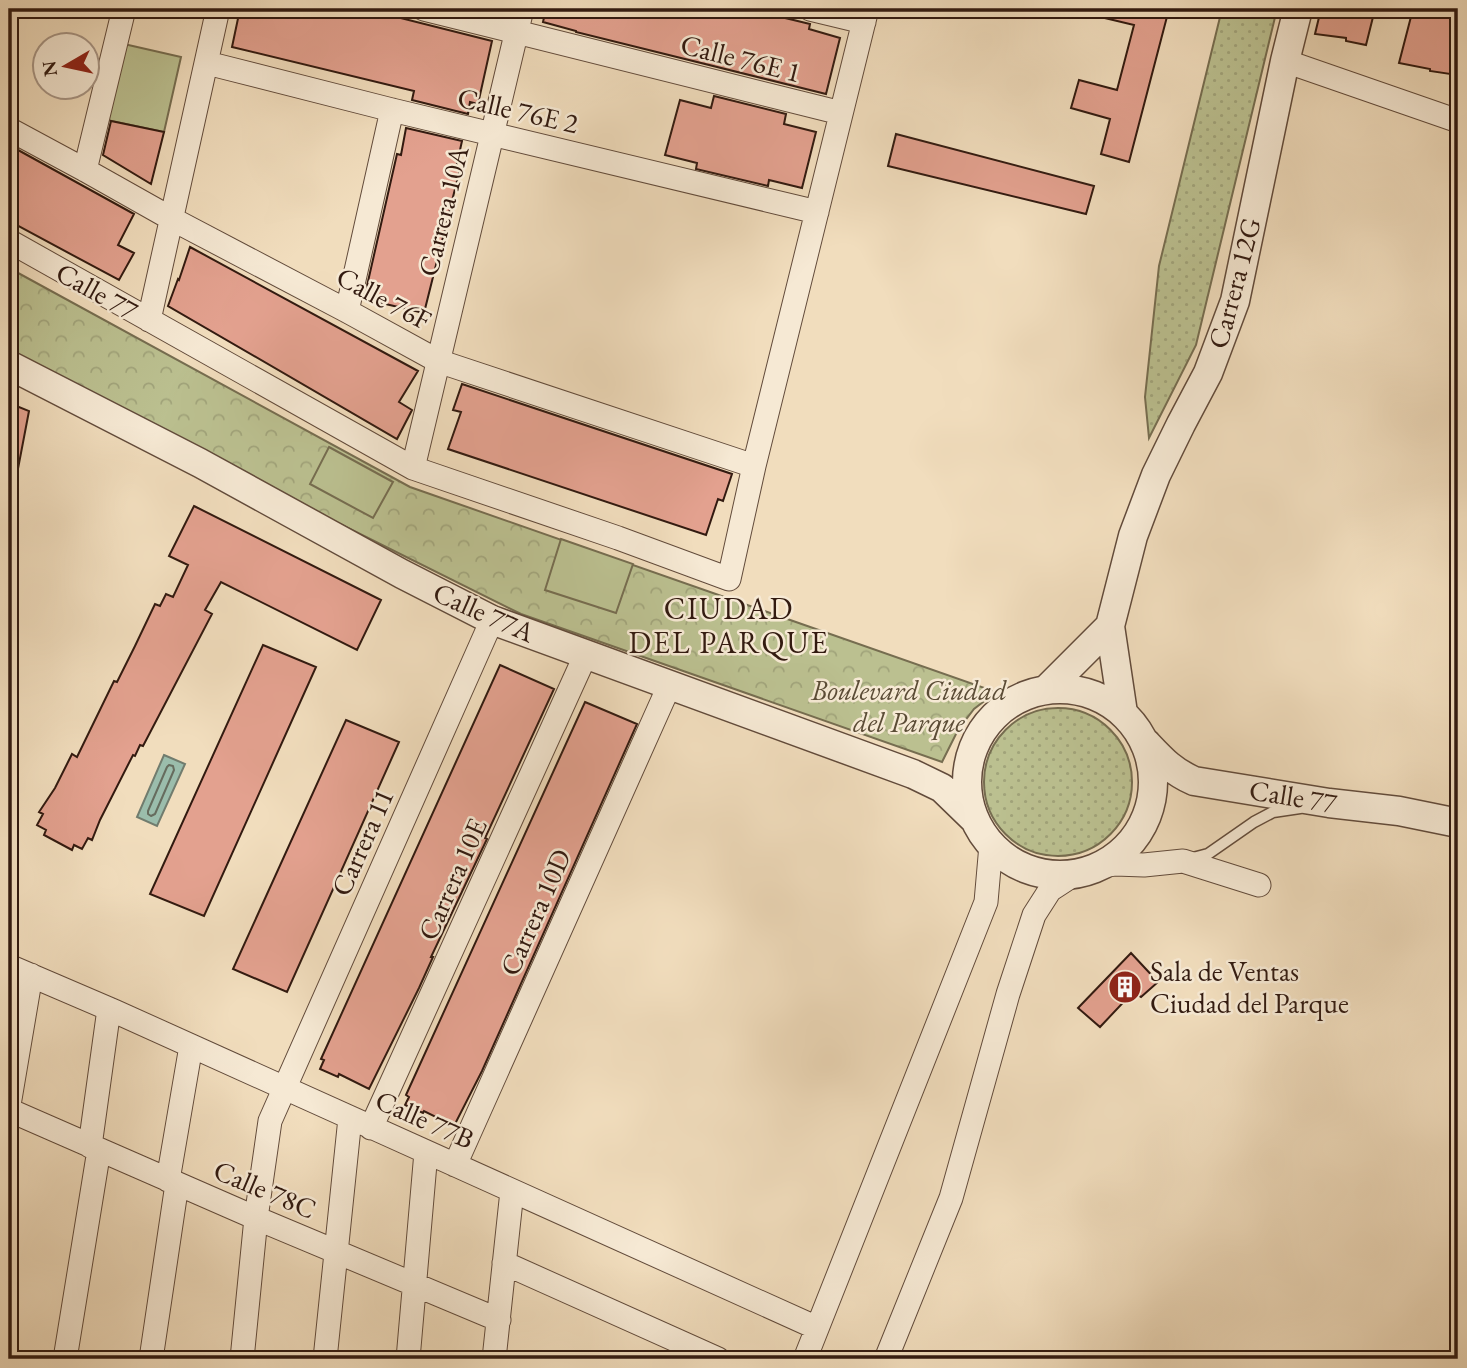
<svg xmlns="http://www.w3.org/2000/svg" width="1467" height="1368" viewBox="0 0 1467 1368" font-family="'EB Garamond',serif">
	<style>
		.grass { fill: url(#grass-dots); stroke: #766d50; stroke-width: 2 }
		.forest { fill: url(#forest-crowns); stroke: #766d50; stroke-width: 2 }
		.pitch { fill: #bbc090; stroke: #766d50; stroke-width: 2 }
		.water { fill: #9bbdac; stroke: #717c6e; stroke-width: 2 }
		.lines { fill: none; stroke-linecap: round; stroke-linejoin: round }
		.shore { stroke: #666c5e; stroke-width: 2 }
		.building { fill: #e3a18f; stroke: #321a10; stroke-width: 2 }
		.service-casing { stroke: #624b3b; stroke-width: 13 }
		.minor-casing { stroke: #624b3b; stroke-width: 25 }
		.tertiary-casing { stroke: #624b3b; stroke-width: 31 }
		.service { stroke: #f6e9d4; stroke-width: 10 }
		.minor { stroke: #f6e9d4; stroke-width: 23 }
		.tertiary { stroke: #f6e9d4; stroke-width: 28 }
		.labels { text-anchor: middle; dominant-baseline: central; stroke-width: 5; stroke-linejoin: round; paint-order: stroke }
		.street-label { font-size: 28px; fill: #321a10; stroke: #f6e9d4 }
		.park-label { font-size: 28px; font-style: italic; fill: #5b4c36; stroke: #f6e9d4 }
		.poi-label { font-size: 28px; fill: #321a10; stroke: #f6e9d4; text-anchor: start }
		.neighbourhood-label { font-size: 30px; letter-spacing: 2px; fill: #321a10; stroke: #f6e9d4 }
	</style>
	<defs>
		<pattern id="grass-dots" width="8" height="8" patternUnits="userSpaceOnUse" patternTransform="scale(1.75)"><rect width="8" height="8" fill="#bbc090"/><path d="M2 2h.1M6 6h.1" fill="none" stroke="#a1a47b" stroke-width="1.8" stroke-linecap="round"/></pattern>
		<pattern id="forest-crowns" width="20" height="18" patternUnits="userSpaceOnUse" patternTransform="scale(1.75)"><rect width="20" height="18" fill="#bbc090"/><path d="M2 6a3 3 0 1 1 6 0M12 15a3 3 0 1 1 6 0" fill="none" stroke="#a1a47b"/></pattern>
	</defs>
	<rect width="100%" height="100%" fill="#f1ddbd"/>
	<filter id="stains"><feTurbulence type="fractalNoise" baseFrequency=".00286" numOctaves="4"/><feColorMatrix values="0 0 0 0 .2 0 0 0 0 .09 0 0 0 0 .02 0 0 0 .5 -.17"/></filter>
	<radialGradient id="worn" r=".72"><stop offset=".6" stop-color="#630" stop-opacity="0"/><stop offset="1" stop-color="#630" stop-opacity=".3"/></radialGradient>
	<path class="grass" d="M1222 9H1277L1196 345 1149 438 1145 397 1159 266Z
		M984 782a74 74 0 1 1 148 0a74 74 0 1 1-148 0Z"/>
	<path class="forest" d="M9 268 410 487 996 692 974 709 958 730 942 762 521 614 330 519 9 356Z"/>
	<path class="pitch" d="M124 44 181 57 164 132 107 120Z
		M329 447 393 482 373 518 310 484Z
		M561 539 633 564 616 613 545 590Z"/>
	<path class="water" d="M164 755 185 764 157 826 137 817Z"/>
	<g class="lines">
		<path class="shore" d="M169 765 173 766 174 770 155 814 151 816 148 814V811L167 767Z"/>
	</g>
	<path class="building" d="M240 9H365L492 41 478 104 470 102 468 114 412 100 414 91 232 47Z
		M546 9H748L810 24 809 29 840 38 826 94 576 32V31L543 22Z
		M1093 9H1169L1129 162 1101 154 1110 119 1071 108 1079 80 1117 90 1134 25 1092 15Z
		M1321 9H1375L1366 45 1346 41V38L1315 34Z
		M1413 9H1458V41L1450 74 1430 71V69L1399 63Z
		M714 96 786 114 784 124 816 132 802 188 769 180 768 186 696 169 697 163 665 155 680 100 711 108Z
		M111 121 164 132 151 184 103 155Z
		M406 128 462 141 456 168 460 169 424 313 364 299 397 154 401 155Z
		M896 134 1094 186 1086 214 888 166Z
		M9 145 134 214 118 245 134 253 119 280 9 221Z
		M190 247 418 371 399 402 412 410 397 439 168 306 178 279 179 280Z
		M462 384 732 474 723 501 718 499 706 535 448 449 461 412 453 410Z
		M9 403 29 411 17 474 9 473Z
		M194 506 381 600 357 650 221 582 205 610 212 614 143 746 140 745 135 756 133 755 100 820 92 840 88 838 82 849 74 845 72 850 44 835 46 830 37 825 43 814 39 812 55 788 72 754 77 757 114 681 117 682 135 646 155 604 160 606 166 594 173 597 188 565 169 556Z
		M263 645 316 667 204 916 150 894Z
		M500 665 554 689 485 838 487 839 431 957H433L419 988 369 1089 339 1074 338 1077 320 1069 324 1060 321 1059Z
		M585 702 637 724 482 1071 454 1126 424 1111 423 1113 405 1105 409 1097 406 1095Z
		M346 720 399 742 287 992 233 969Z
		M1131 953 1158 982 1141 997 1133 992 1100 1027 1078 1008Z"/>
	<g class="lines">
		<defs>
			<path id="service" d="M1189 859 1208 854 1254 822 1273 812 1300 808"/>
			<path id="minor" d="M424 9 841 113
				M810 9 864 22
				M1285 61 1458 121
				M207 63 392 110 817 212
				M9 129 85 170 172 219 347 311 438 361 754 466
				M85 170 124 9
				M9 241 413 468 618 538 729 579 754 466 867 9
				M347 311 392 110
				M149 320 218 9
				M413 468 522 9
				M1101 866 1115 864 1144 865 1183 861 1259 885
				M9 966 114 1011 817 1328
				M9 1105 31 975
				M9 1110 256 1218 499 1320
				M371 1128 586 654
				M90 1146 109 1009
				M455 1165 670 684
				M168 1180 191 1046
				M504 1263 718 1359
				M65 1359 99 1150
				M151 1359 177 1184
				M242 1359 256 1218 270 1121 492 620
				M325 1359 350 1118
				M408 1359 426 1152
				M494 1359 512 1191
				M805 1359 986 902 991 845
				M886 1359 951 1198 1008 994 1034 915 1050 890 1073 875"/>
			<path id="tertiary" d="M9 365 200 463 402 574 492 620 913 774 942 788 975 820
				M1047 689 1110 626
				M967 782a93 93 0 1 1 186 0a93 93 0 1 1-186 0Z
				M1123 713 1110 626 1133 536 1156 475 1181 424 1208 373 1235 301 1285 61 1298 9
				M1146 743C1163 761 1172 771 1194 781L1329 803 1399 811 1458 823"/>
		</defs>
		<use href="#service" class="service-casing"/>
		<use href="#minor" class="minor-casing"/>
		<use href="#tertiary" class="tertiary-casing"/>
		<use href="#service" class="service"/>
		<use href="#minor" class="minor"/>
		<use href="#tertiary" class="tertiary"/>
	</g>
	<defs>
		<symbol id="building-disc" viewBox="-11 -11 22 22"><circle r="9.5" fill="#8f2418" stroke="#f6e9d4"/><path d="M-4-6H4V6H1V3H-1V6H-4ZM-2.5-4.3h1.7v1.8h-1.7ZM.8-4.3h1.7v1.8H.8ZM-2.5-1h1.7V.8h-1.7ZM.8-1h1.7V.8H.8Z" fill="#fff"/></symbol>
	</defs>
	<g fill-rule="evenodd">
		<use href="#building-disc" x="1106" y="968" width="38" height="38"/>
	</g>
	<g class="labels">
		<g class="street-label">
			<text transform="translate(741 58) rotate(14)">Calle 76E 1</text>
			<text transform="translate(518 110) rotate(13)">Calle 76E 2</text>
			<text transform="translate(443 211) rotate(-76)">Carrera 10A</text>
			<text transform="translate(1234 283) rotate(-75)">Carrera 12G</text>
			<text transform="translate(97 291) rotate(29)">Calle 77</text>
			<text transform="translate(384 298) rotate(28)">Calle 76F</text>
			<text transform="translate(484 612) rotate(24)">Calle 77A</text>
			<text transform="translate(1293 796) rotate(9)">Calle 77</text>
			<text transform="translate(362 842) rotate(-66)">Carrera 11</text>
			<text transform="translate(452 879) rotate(-66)">Carrera 10E</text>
			<text transform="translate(535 912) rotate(-66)">Carrera 10D</text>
			<text transform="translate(425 1119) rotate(24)">Calle 77B</text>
			<text transform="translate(265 1189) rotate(23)">Calle 78C</text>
		</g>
		<g class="park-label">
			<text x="909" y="690">Boulevard Ciudad<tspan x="909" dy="32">del Parque</tspan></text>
		</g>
		<g class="poi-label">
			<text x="1150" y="971">Sala de Ventas<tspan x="1150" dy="32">Ciudad del Parque</tspan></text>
		</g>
		<g class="neighbourhood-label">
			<text x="729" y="608">CIUDAD<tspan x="729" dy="34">DEL PARQUE</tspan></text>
		</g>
	</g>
	<rect width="1467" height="1368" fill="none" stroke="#f1ddbd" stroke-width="35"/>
	<rect x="10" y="10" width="1446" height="1347" fill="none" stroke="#321a10" stroke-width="3.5"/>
	<rect x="18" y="18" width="1432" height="1333" fill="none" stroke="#321a10" stroke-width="2"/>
	<g transform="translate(66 66) rotate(261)"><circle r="33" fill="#f6e9d4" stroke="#a89686" stroke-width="2"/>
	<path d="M0-5L12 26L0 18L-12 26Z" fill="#8f2418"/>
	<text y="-10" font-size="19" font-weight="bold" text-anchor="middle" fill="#321a10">N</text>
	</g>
	<rect width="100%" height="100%" filter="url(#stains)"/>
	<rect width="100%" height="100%" fill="url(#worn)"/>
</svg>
